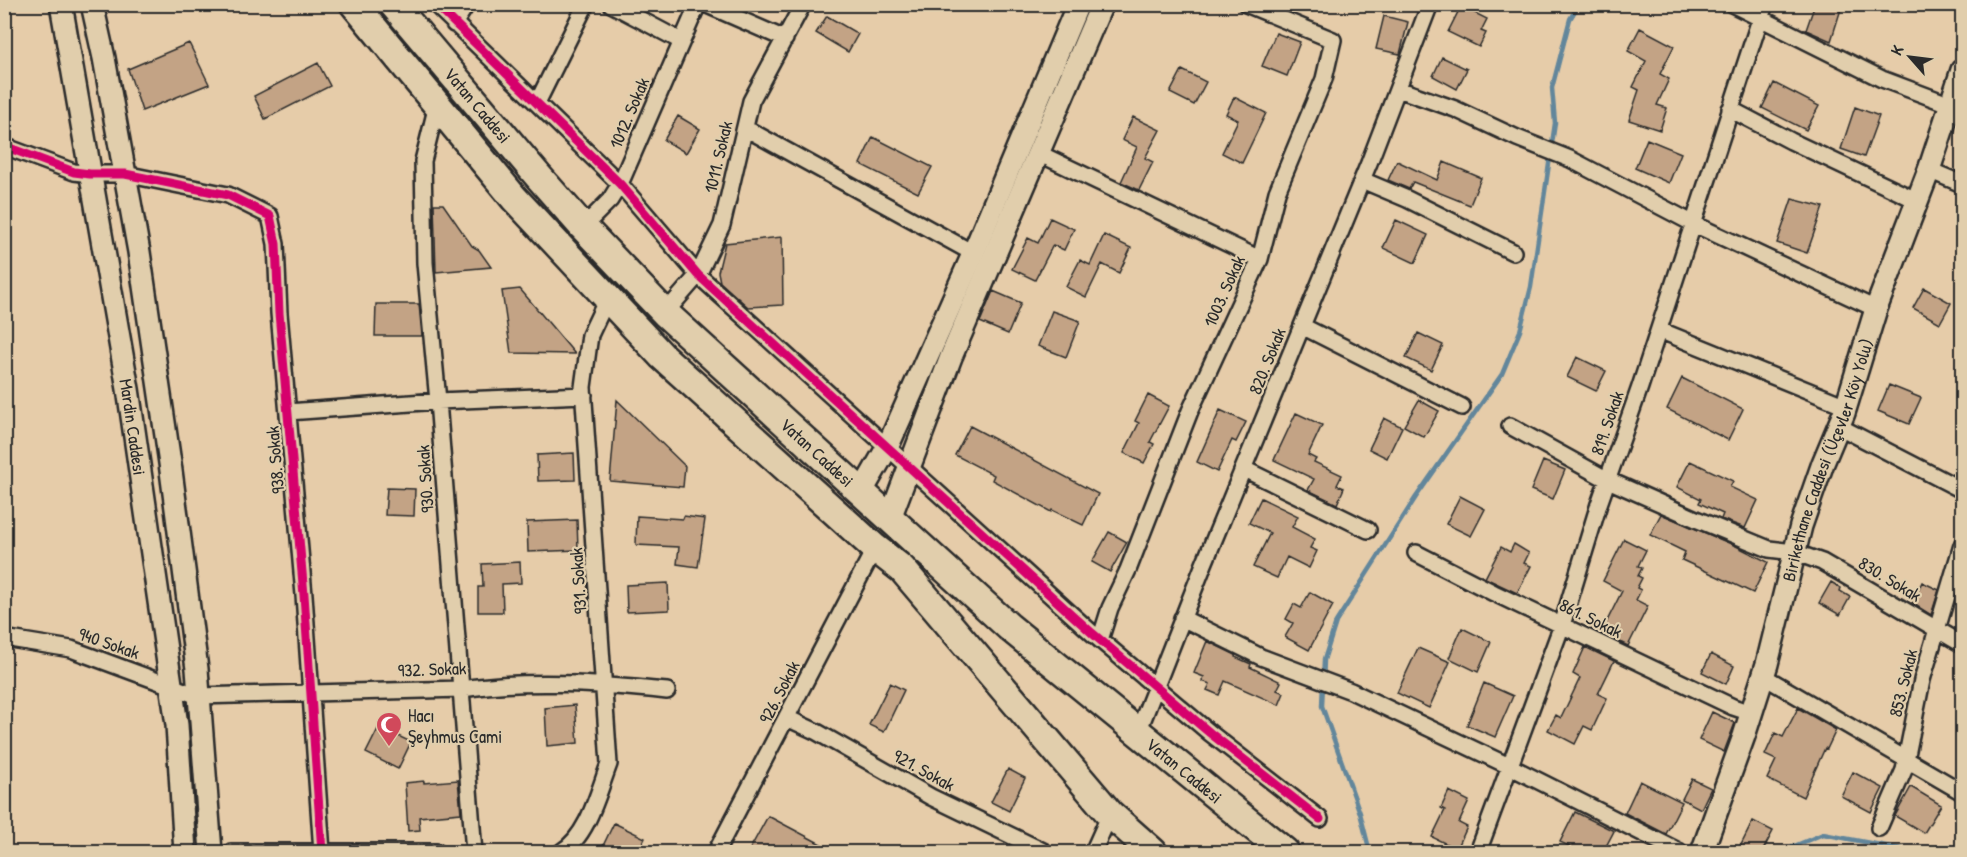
<svg xmlns="http://www.w3.org/2000/svg" width="1967" height="857" viewBox="0 0 1967 857" font-family="'Patrick Hand',sans-serif">
	<style>
		.lines { fill: none; stroke-linecap: round; stroke-linejoin: round }
		.stream { stroke: #62869b; stroke-width: 4.5 }
		.building { fill: #c3a385; stroke: #2b2b2b; stroke-width: 1.5 }
		.street-casing { stroke: #2b2b2b; stroke-width: 20 }
		.secondary-casing { stroke: #2b2b2b; stroke-width: 26 }
		.highway-casing { stroke: #2b2b2b; stroke-width: 32 }
		.street { stroke: #e1ceac; stroke-width: 15 }
		.secondary { stroke: #e1ceac; stroke-width: 21 }
		.highway { stroke: #e1ceac; stroke-width: 27 }
		.cycleway-casing { stroke: #e1ceac; stroke-width: 13 }
		.cycleway { stroke: #d6006c; stroke-width: 9 }
		.labels { text-anchor: middle; dominant-baseline: central; stroke-width: 4.5; stroke-linejoin: round; paint-order: stroke }
		.street-label { font-size: 18px; fill: #2b2b2b; stroke: #e1ceac }
		.poi-label { font-size: 18px; fill: #2b2b2b; stroke: #e1ceac; text-anchor: start }
	</style>
	<rect width="100%" height="100%" fill="#e6cca9"/>
	<filter id="ink" filterUnits="userSpaceOnUse"><feTurbulence type="fractalNoise" baseFrequency=".0167" numOctaves="2"/><feDisplacementMap in="SourceGraphic" scale="12" xChannelSelector="R" yChannelSelector="G"/><feConvolveMatrix kernelMatrix="1 2 1 2 8 2 1 2 1" color-interpolation-filters="sRGB"/></filter>
	<g filter="url(#ink)">
		<g class="lines">
			<path class="stream" d="M1370 852 1360 813 1322 706 1324 660 1336 622 1416 497 1502 374 1520 331 1531 287 1555 123 1552 88 1570 19 1579 4
				M1780 852 1823 834 1917 852"/>
		</g>
		<path class="building" d="M1815 4H1829L1841 9 1831 41 1806 30Z
			M1461 6 1487 19 1481 31 1486 33 1479 47 1448 32Z
			M827 16 858 34 848 52 816 33Z
			M1384 16 1408 22 1400 54 1376 49Z
			M1640 28 1674 46 1660 74 1669 79 1657 105 1667 108 1660 130 1629 120 1639 90 1633 87 1646 61 1628 51Z
			M1276 33 1300 42 1287 76 1262 66Z
			M189 43 209 84 142 111 128 69Z
			M1442 57 1467 69 1457 89 1433 76Z
			M318 63 330 86 265 119 254 96Z
			M1182 70 1206 82 1194 105 1170 93Z
			M1774 83 1819 106 1806 130 1762 108Z
			M1234 97 1266 113 1242 163 1222 153 1238 120 1226 114Z
			M1855 107 1879 116 1864 157 1841 149Z
			M678 116 700 129 686 153 664 140Z
			M1133 117 1160 130 1145 158 1153 162 1139 190 1121 182 1137 147 1122 140Z
			M873 137 932 167 918 193 860 164Z
			M1647 139 1681 153 1669 183 1635 168Z
			M1397 161 1437 180 1444 162 1481 178 1470 205 1413 182 1409 189 1388 180Z
			M1792 199 1823 207 1807 253 1777 243Z
			M434 204H443L472 246 479 250 491 267 436 272Z
			M1050 218 1074 229 1064 250 1053 245 1035 280 1012 269 1028 238 1038 243Z
			M1396 220 1428 235 1415 263 1383 248Z
			M1104 235 1131 248 1119 273 1102 264 1086 297 1066 287 1080 260 1090 265Z
			M782 237 783 305 748 307 720 282 718 272 725 243Z
			M1924 288 1951 303 1940 323 1913 308Z
			M520 289 575 354 511 353 502 291Z
			M993 291 1021 303 1008 334 980 322Z
			M376 304H419L422 336H375Z
			M1052 311 1080 321 1066 357 1038 346Z
			M1418 333 1443 345 1431 370 1406 358Z
			M1577 357 1606 371 1596 391 1567 377Z
			M1682 378 1743 409 1728 440 1667 409Z
			M1889 385 1921 398 1909 424 1878 411Z
			M1148 395 1169 406 1150 442 1154 444 1144 463 1124 453 1139 423 1135 421Z
			M617 400 685 466 683 487 610 481Z
			M1419 400 1439 411 1424 437 1404 426Z
			M1220 410 1246 422 1236 442 1232 440 1217 472 1197 462Z
			M1296 413 1322 425 1308 455 1316 459 1314 462 1342 475 1337 485 1344 488 1337 504 1308 490 1314 479 1274 460Z
			M1384 418 1402 427 1387 458 1369 449Z
			M970 426 1098 494 1083 525 1052 510 1051 512 992 480 994 475 955 455Z
			M574 453 575 480 538 481 537 455Z
			M1543 461 1565 470 1553 499 1531 490Z
			M1690 461 1733 481 1730 487 1758 500 1745 528 1721 519 1723 514 1699 503 1701 499 1677 487Z
			M387 488 415 489 414 516 385 515Z
			M1460 496 1485 509 1471 536 1446 524Z
			M1261 498 1298 516 1292 527 1315 539 1310 548 1317 551 1309 568 1287 557 1277 578 1253 567 1270 533 1249 523Z
			M1661 514 1736 546 1768 562 1753 593 1682 560 1685 552 1650 535Z
			M637 516 683 519 684 516 705 519 698 567 677 564 679 547 636 545Z
			M577 520 578 550 528 552 527 522Z
			M1109 532 1127 542 1110 572 1092 562Z
			M1624 539 1646 550 1638 566 1642 568 1638 576 1642 578 1637 588 1641 590 1636 600 1648 606 1628 646 1601 633 1622 591 1603 581Z
			M1514 544 1529 553 1524 563 1531 566 1517 593 1485 578 1501 547 1510 552Z
			M520 562 521 583 502 584 503 612H478V587H483L482 564Z
			M1831 582 1841 588 1840 591 1850 597 1840 615 1819 603Z
			M1922 582 1939 590 1931 615 1912 603Z
			M668 583 669 610 627 612 626 585Z
			M1310 592 1333 605 1309 650 1285 637 1293 623 1286 619 1294 604 1301 608Z
			M1462 628 1491 642 1478 672 1449 658Z
			M1207 641 1236 655 1235 657 1251 664 1250 667 1281 682 1277 690 1284 693 1279 705 1225 681 1219 695 1207 690 1210 684 1202 681 1204 677 1194 673Z
			M1585 647 1614 661 1598 694 1607 698 1592 730 1584 726 1575 744 1548 730 1556 715 1561 718 1580 678 1573 674Z
			M1418 648 1450 662 1429 708 1397 693Z
			M1711 654 1734 666 1726 684 1702 672Z
			M890 683 904 690 884 732 869 725Z
			M1484 683 1513 696 1495 737 1467 725Z
			M575 705 578 743 547 746 545 708Z
			M1798 708 1836 730 1827 749 1825 748 1803 797 1767 779 1776 760 1765 755 1775 733 1783 737Z
			M1712 712 1735 723 1724 752 1699 740Z
			M379 727 411 742 398 769 366 753Z
			M1008 769 1025 778 1009 811 991 802Z
			M1853 772 1883 788 1871 812 1841 796Z
			M1692 779 1711 788 1701 809 1682 799Z
			M458 780 461 813 419 817 420 830 408 831 405 783 424 781V783Z
			M1640 781 1682 802 1666 834 1625 813Z
			M1911 787 1941 805 1924 833 1895 816Z
			M1449 791 1469 801 1459 823 1467 827 1457 849 1432 837 1445 810 1441 808Z
			M1575 812 1614 831 1603 852H1570L1573 848 1560 842Z
			M768 816 836 852H757L750 849Z
			M1753 821 1773 831 1762 852H1750L1740 847Z
			M614 823 645 838 638 852H600Z"/>
		<g class="lines">
			<defs>
				<path id="street" d="M435 4 620 184 698 275 1092 633 1210 733 1320 819
					M611 4 681 41
					M705 4 785 39
					M1732 4 1882 79 1951 105
					M454 24 467 4
					M1398 89 1455 109 1517 138 1570 159 1694 224 1876 309
					M537 103 586 4
					M437 105 423 161 425 263 438 401 474 852
					M1730 109 1791 141 1918 201
					M745 128 973 253
					M4 146 74 172 90 174H125L228 195 270 216 276 244 279 313 304 595 322 852
					M1038 153 1260 259
					M1929 170 1962 184
					M1362 180 1407 199 1513 252
					M583 227 610 200 620 184 698 4
					M665 313 698 275 722 225 751 101 803 4
					M1302 326 1462 407
					M1659 330 1846 406
					M288 412 438 401 584 395
					M1510 426 1608 480 1696 519 1769 549 1794 552 1822 562 1962 644
					M1838 426 1962 490
					M1244 469 1368 530
					M1416 553 1494 593 1733 707 1751 713
					M1182 618 1261 657 1351 691 1511 767 1680 852
					M4 638 71 649 198 696 462 689C530 679 599 684 667 691
					M1100 640 1110 608 1128 570 1190 411 1260 259 1277 192 1324 79 1333 40 1246 4
					M1763 676 1962 792
					M787 718 817 732 931 797 1045 852
					M1138 732 1204 564 1369 163 1430 4
					M1879 828 1904 770 1922 680 1962 545
					M231 852H437
					M561 852C588 836 598 793 609 764L583 387 590 335 608 297
					M716 852 875 548
					M1093 852 1110 814
					M1478 852 1562 625 1599 504 1640 387 1765 4"/>
				<g id="secondary">
					<path id="s1" d="M61 4 128 389 177 725 185 852"/>
					<path d="M92 4 104 58 139 252 170 463 197 669 211 852"/>
					<path d="M861 493 887 448 970 261 1078 4"/>
					<path d="M890 518 951 357 1102 4"/>
					<path id="s2" d="M1702 852 1744 736 1767 664 1801 526 1823 463 1844 413 1876 309 1929 170 1962 70"/>
				</g>
				<g id="highway">
					<path d="M354 4 514 198 662 356 875 548 902 569 1110 814 1153 852"/>
					<path id="s3" d="M393 4 538 176 583 227 665 313 1009 627 1285 852"/>
				</g>
			</defs>
			<use href="#street" class="street-casing"/>
			<use href="#secondary" class="secondary-casing"/>
			<use href="#highway" class="highway-casing"/>
			<use href="#street" class="street"/>
			<use href="#secondary" class="secondary"/>
			<use href="#highway" class="highway"/>
			<defs>
				<path id="cycleway" d="M435 4 620 184 698 275 1092 633 1210 733 1320 819
					M4 146 74 172 90 174H125L228 195 270 216 276 244 279 313 304 595 322 852"/>
			</defs>
			<use href="#cycleway" class="cycleway-casing"/>
			<use href="#cycleway" class="cycleway"/>
		</g>
	</g>
	<defs>
		<symbol id="mosque-pin" viewBox="-11 -11 22 30"><path d="M0 17L-7.5 6A9.5 9.5 0 1 1 7.5 6Z" fill="#d1495b" stroke="#e1ceac"/><path d="M3.5-4.9A6 6 0 1 0 3.5 4.9A5 5 0 1 1 3.5-4.9Z" fill="#fff"/></symbol>
	</defs>
	<g fill-rule="evenodd">
		<use href="#mosque-pin" x="374" y="710" width="30" height="40"/>
	</g>
	<g class="labels">
		<g class="street-label">
			<text stroke="none"><textPath href="#s3" startOffset="132">Vatan Caddesi</textPath></text>
			<text transform="translate(629 113) rotate(-67)">1012. Sokak</text>
			<text transform="translate(718 157) rotate(-77)">1011. Sokak</text>
			<text transform="translate(1224 291) rotate(-66)">1003. Sokak</text>
			<text transform="translate(1267 361) rotate(-68)">820. Sokak</text>
			<text transform="translate(1607 423) rotate(-71)">819. Sokak</text>
			<text stroke="none"><textPath href="#s1" startOffset="429">Mardin Caddesi</textPath></text>
			<text stroke="none"><textPath href="#s3" startOffset="618">Vatan Caddesi</textPath></text>
			<text transform="translate(275 460) rotate(-95)">938. Sokak</text>
			<text stroke="none"><textPath href="#s2" startOffset="412">Birikethane Caddesi (Üçevler Köy Yolu)</textPath></text>
			<text transform="translate(425 479) rotate(-94)">930. Sokak</text>
			<text transform="translate(1890 579) rotate(31)">830. Sokak</text>
			<text transform="translate(578 581) rotate(-94)">931. Sokak</text>
			<text transform="translate(1591 618) rotate(26)">861. Sokak</text>
			<text transform="translate(109 643) rotate(19)">940 Sokak</text>
			<text transform="translate(432 669) rotate(-2)">932. Sokak</text>
			<text transform="translate(1903 683) rotate(-76)">853. Sokak</text>
			<text transform="translate(779 692) rotate(-63)">926. Sokak</text>
			<text transform="translate(924 770) rotate(29)">921. Sokak</text>
			<text stroke="none"><textPath href="#s3" startOffset="1104">Vatan Caddesi</textPath></text>
		</g>
		<g class="poi-label">
			<text x="408" y="715">Hacı<tspan x="408" dy="21">Şeyhmus Cami</tspan></text>
		</g>
	</g>
	<rect width="1967" height="857" fill="none" stroke="#e1ceac" stroke-width="24"/>
	<rect x="12" y="12" width="1943" height="833" fill="none" stroke="#2b2b2b" stroke-width="2" filter="url(#ink)"/>
	<g transform="translate(1910 57) rotate(298)" stroke="#e1ceac" stroke-width="4.5" paint-order="stroke">
	<path d="M0-4.5L10 22L0 15L-10 22Z" fill="#2b2b2b"/>
	<text y="-9" font-size="16" font-weight="bold" text-anchor="middle" fill="#2b2b2b">K</text>
	</g>
</svg>
